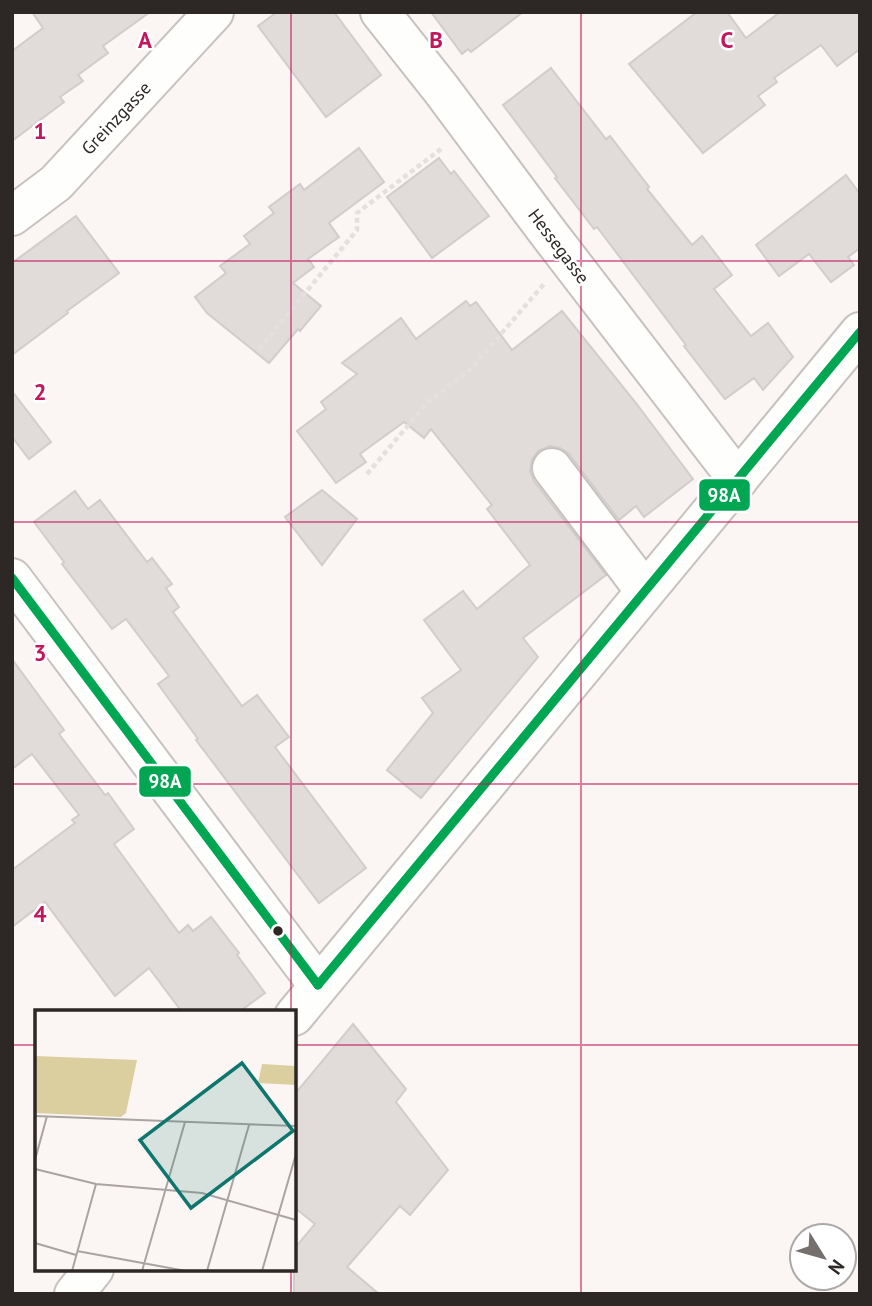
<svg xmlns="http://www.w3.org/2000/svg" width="872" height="1306" viewBox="0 0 872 1306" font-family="'PT Sans',sans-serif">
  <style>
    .building { fill: #e1dbda; stroke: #d2cccc; stroke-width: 2 }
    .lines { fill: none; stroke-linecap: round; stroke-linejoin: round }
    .minor-casing { stroke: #c7c1c0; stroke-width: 42 }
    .path { stroke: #e2e0e0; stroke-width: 4.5; stroke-dasharray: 5 3.5; stroke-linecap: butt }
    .minor { stroke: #fefefd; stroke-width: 38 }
    .bus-1-casing { stroke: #fff; stroke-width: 14 }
    .bus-1 { stroke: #00a651; stroke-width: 9 }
    .grid { fill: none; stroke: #c2185b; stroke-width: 2; stroke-opacity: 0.55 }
    .bus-dot { fill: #2d2725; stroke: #fff; stroke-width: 2.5 }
    .labels { text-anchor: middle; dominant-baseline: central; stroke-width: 5; stroke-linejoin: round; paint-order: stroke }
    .street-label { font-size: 18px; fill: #2d2725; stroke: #fff }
    .inset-road { fill: none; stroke: #a9a3a1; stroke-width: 2 }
    .view { fill: #0f766e; fill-opacity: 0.15; stroke: #0f766e; stroke-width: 3.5 }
    .inset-edge { fill: none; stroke: #2d2725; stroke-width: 3.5 }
    .grid-label { font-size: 23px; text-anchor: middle; font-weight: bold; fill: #c2185b; stroke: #fff; stroke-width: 5; stroke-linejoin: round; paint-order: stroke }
    .line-badge { stroke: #fff; stroke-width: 2.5 }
    .badge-label { font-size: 19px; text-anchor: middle; font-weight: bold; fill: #fff }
  </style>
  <rect width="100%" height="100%" fill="#fbf5f4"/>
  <g class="building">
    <path d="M32,12H150L103,46L108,53L78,75L83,81L60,97L64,102L12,141V51L43,28Z"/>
    <path d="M277,12H334L381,75L326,117L258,26Z"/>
    <path d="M431,12H523L471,52L468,49L462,54Z"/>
    <path d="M697,12H727L746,38L780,12H860V49L837,66L821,45L774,78L777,82L758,96L765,105L703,153L629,64Z"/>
    <path d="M551,68L606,139L610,136L649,187L647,189L692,245L702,236L732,275L714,289L751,336L768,323L793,357L763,390L754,378L725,399L684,346L686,345L597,227L594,229L555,178L557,177L503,105Z"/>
    <path d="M359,148L384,182L329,223L339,237L308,259L314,267L293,283L321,306L300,331L298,329L269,363L207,313L195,297L226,273L220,266L250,244L244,236L274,213L269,207L300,184L304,190Z"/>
    <path d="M439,158L451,174L454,171L489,216L432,258L387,197Z"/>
    <path d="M846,175L860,194V248L848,257L854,265L831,282L809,254L779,276L756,245Z"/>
    <path d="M76,216L119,273L67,311L68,313L12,355V263Z"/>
    <path d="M466,301L470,306L476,302L512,350L562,311L636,403L693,479L644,517L636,506L619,520L569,454L560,448L550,446L538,451L532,460L530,471L534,481L606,575L523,638L538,657L421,798L387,770L433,713L422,698L461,670L424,620L463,591L477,609L530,565L487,509L492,505L431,429L424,438L404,422L360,454L366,462L336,483L297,431L326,409L321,402L357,374L342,363L401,318L416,339Z"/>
    <path d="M12,391L51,442L29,459L12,437Z"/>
    <path d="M322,490L357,519L322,565L285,517Z"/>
    <path d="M75,491L88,509L100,500L147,562L152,558L172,584L166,588L179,607L173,612L242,706L257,695L289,737L275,747L366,868L319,903L196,740L198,739L158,684L169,676L126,619L112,629L62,564L64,562L34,522Z"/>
    <path d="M12,659L64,730L59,734L105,795L108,793L134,829L114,844L179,933L188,925L193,931L211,917L239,953L237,955L265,993L239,1012H182L149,968L115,996L45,902L12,927V870L75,823L72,820L79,815L32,754L12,769Z"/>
    <path d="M353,1024L406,1089L396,1102L448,1170L410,1215L400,1206L347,1267L379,1294H294V1249L315,1224L294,1207V1095Z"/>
  </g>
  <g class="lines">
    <defs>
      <g id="minor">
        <path d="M380,12L441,89L546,230L738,480"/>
        <path d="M12,216L56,183L214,12"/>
        <path d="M552,468L645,591"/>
        <path d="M12,578L318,985"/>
        <path d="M294,1016L860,332"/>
        <path d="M74,1294L94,1269"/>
      </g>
    </defs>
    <use href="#minor" class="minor-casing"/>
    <g class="path">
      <path d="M259,349L357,230V213L441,149"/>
      <path d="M367,474L428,402L470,370L544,284"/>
    </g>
    <use href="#minor" class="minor"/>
    <defs>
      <g id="bus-1">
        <path d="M12,578L318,985"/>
        <path d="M318,985L860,332"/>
      </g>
    </defs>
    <use href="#bus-1" class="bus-1-casing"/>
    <use href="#bus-1" class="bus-1"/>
  </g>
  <path class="grid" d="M291,12V1012M581,12V1294M12,261H860M12,522H860M12,784H860M12,1045H37M294,1045H860M291,1269V1294"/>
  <circle class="bus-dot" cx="278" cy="931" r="6"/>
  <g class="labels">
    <g class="street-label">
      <text transform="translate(116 118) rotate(-47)">Greinzgasse</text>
      <text transform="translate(559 246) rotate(53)">Hessegasse</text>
    </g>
  </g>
  <g transform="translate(35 1010)">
    <rect width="261" height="261" fill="#fbf5f4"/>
    <path d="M0,46L102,50L91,103L86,107L0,103ZM227,54L261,56V75L223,73Z" fill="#dccf9f"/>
    <path class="inset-road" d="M0,106L261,116M0,150L12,106M0,159L61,174L167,183L261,210M0,233L41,245M42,241L151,261M37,261L61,174M107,261L150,112M172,261L214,115M227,261L261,144"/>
    <path class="view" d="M207,53L258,121L156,198L105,130Z"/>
    <rect width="261" height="261" class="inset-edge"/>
  </g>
  <g class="grid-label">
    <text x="145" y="48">A</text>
    <text x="436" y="48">B</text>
    <text x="727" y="48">C</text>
    <text x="40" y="139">1</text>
    <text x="40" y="400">2</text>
    <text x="40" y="661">3</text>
    <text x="40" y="922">4</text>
  </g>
  <g class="line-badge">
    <rect x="698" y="478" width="53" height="34" rx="7" fill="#00a651"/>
    <rect x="138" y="765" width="54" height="33" rx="7" fill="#00a651"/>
  </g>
  <g class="badge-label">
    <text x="724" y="502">98A</text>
    <text x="165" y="788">98A</text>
  </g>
  <rect width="872" height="1306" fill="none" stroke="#2d2725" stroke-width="28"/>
  <g transform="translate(823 1257) rotate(127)"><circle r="33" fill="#ffffff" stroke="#aba9a8" stroke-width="2"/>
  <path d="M0-5L12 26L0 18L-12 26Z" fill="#756f6d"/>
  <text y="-10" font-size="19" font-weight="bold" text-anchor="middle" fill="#2d2725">N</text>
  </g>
</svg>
